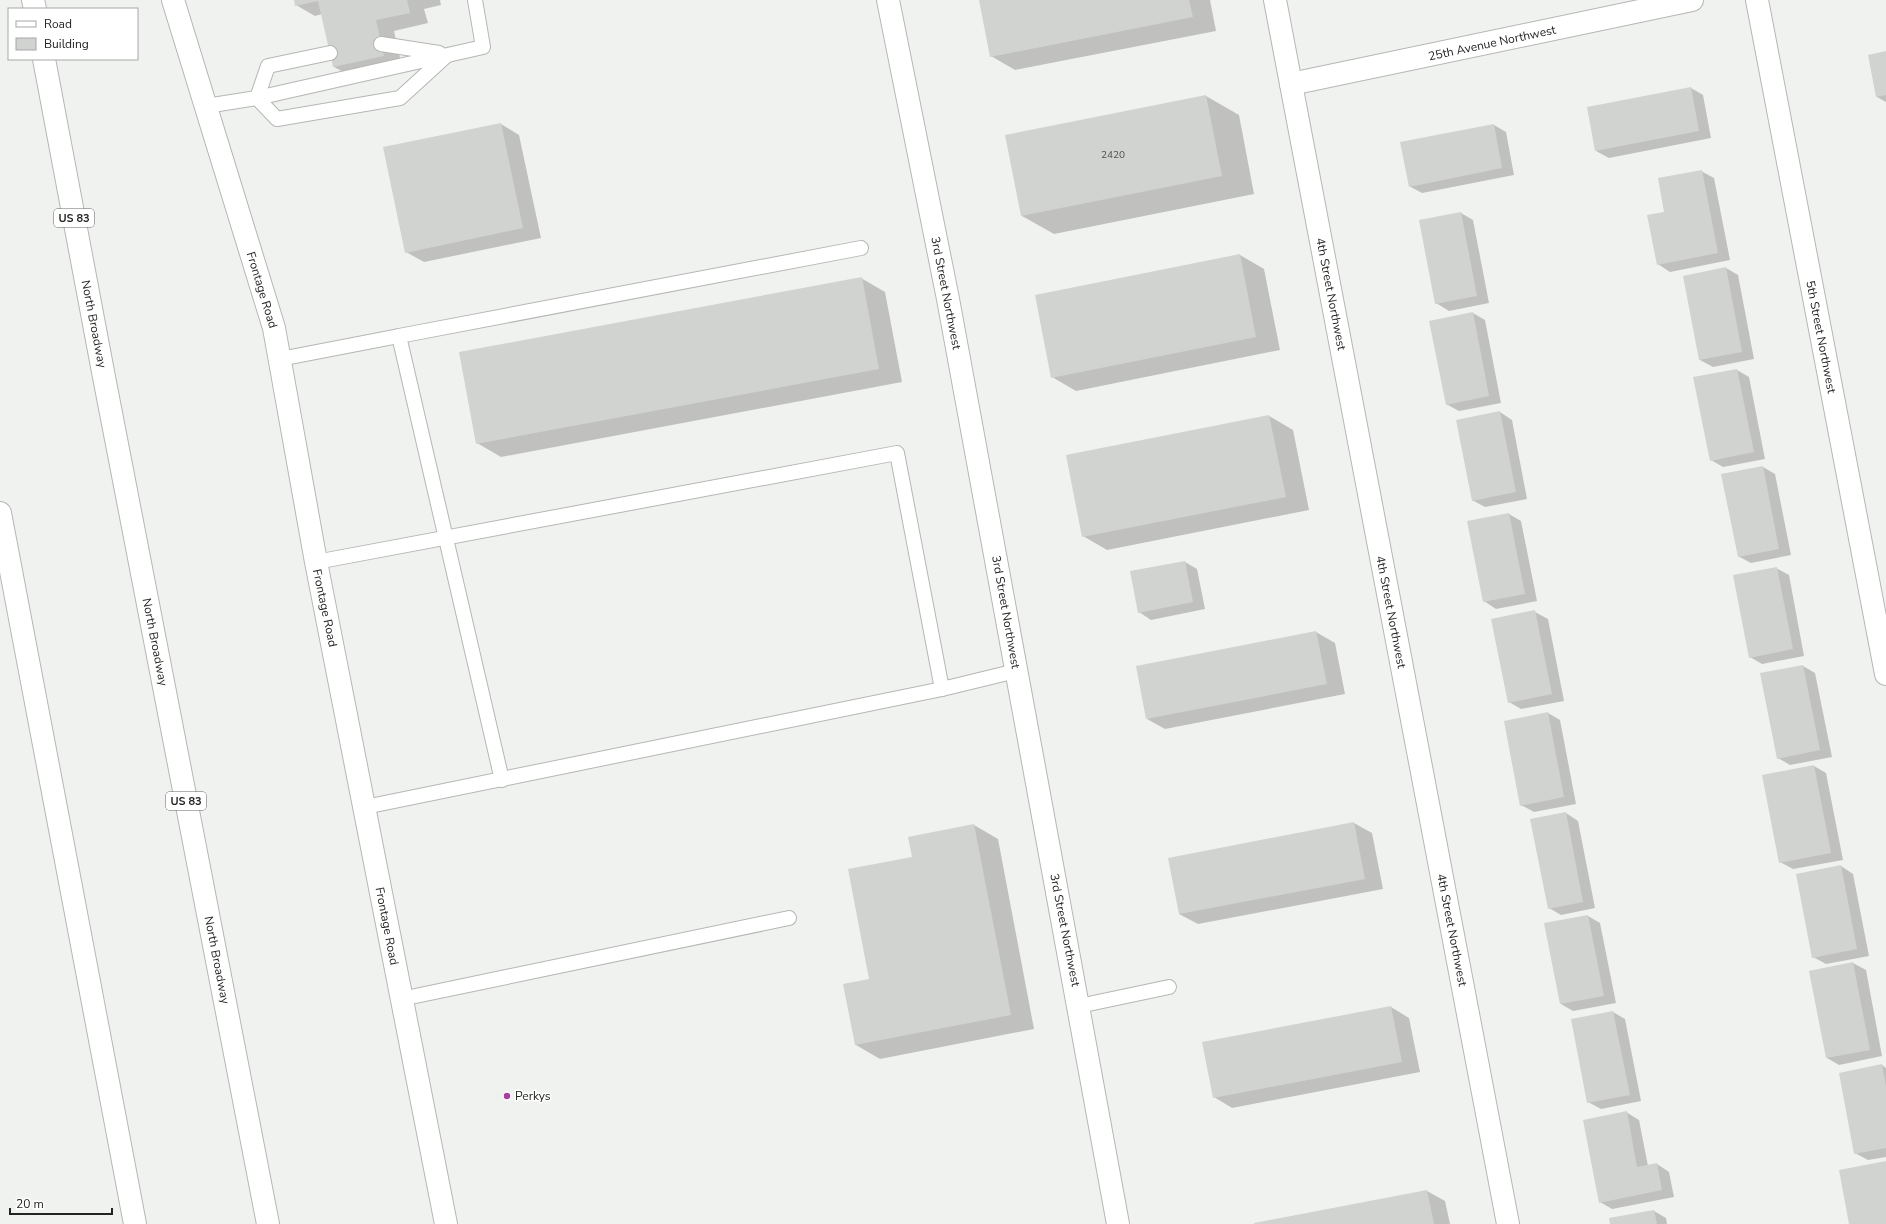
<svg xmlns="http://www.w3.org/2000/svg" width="1886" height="1224" viewBox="0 0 1886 1224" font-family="'Nunito Sans',sans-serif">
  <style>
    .shadow { fill: #0003 }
    .building { fill: #d0d3d0 }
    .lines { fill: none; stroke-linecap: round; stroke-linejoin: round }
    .lane-casing { stroke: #b5b7b4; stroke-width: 16 }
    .street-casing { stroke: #b5b7b4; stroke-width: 24 }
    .primary-casing { stroke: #b5b7b4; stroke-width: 24 }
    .lane { stroke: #fff; stroke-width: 14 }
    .street { stroke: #fff; stroke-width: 22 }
    .primary { stroke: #fff; stroke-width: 22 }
    .poi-dot { fill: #a840a3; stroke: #fefffe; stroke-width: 1.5 }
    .labels { text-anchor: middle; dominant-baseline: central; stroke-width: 3; stroke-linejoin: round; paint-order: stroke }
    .number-label { font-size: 10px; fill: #4e504e }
    .shield { fill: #fefffe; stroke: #656664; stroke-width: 1 }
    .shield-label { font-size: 11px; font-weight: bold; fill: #232422 }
    .street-label { font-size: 12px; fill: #232422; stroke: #fefffe }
    .poi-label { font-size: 12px; fill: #232422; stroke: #fefffe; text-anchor: start }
  </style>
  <rect width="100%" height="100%" fill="#f0f2ef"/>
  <g class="shadow">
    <path d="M295,0H440L441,5L424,9L428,23L394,31L402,67L353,77L334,67L322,14L315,16L296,5Z"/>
    <path d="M980,0H1210L1216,31L1015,70L991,56Z"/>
    <path d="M1886,53V102L1877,97Z"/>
    <path d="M1691,88L1703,95L1711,138L1609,158L1596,151Z"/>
    <path d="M1206,96L1239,115L1254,194L1054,234L1022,216L1006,136Z"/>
    <path d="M501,124L519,135L541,238L424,262L406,252Z"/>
    <path d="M1494,125L1506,132L1514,175L1422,193L1409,186Z"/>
    <path d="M1701,171L1714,178L1730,260L1670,272L1658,264L1666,213Z"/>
    <path d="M1461,213L1473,220L1489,303L1449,311L1436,303Z"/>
    <path d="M1240,255L1264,269L1280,350L1076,391L1052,377Z"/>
    <path d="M1726,268L1738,275L1754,359L1713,367L1700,360Z"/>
    <path d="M861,278L885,292L902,382L501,457L477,443Z"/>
    <path d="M1473,313L1485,320L1501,403L1459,411L1446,404Z"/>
    <path d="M1737,370L1749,377L1765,459L1723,467L1711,460Z"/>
    <path d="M1500,412L1512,420L1527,499L1485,507L1472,500Z"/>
    <path d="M1269,416L1293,430L1309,510L1107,550L1083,536Z"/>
    <path d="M1763,467L1775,474L1791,555L1751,563L1738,556Z"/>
    <path d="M1509,514L1521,521L1537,601L1496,609L1484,601Z"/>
    <path d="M1185,562L1197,569L1205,609L1151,620L1139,612Z"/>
    <path d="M1776,568L1789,575L1804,656L1762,664L1750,657Z"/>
    <path d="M1535,612L1548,619L1564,701L1521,709L1509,702Z"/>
    <path d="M1316,632L1335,643L1345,694L1165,729L1147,719Z"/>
    <path d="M1803,666L1815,673L1832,757L1790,765L1778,758Z"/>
    <path d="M1548,713L1560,720L1576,804L1534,812L1521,805Z"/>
    <path d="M1814,766L1826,773L1843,860L1793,869L1780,862Z"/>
    <path d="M1566,813L1578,821L1595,908L1561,915L1549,908Z"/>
    <path d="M1354,823L1372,833L1383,889L1198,924L1179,914Z"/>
    <path d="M974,825L998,839L1034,1029L880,1059L856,1045L844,985L870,980L913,858Z"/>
    <path d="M1841,866L1853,874L1869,956L1826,964L1813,957Z"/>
    <path d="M1588,916L1600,923L1616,1003L1573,1011L1561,1004L1546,924Z"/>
    <path d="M1853,963L1866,970L1882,1056L1839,1065L1827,1058L1810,971Z"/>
    <path d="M1391,1007L1409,1018L1420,1072L1232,1108L1214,1097Z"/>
    <path d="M1613,1012L1625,1019L1641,1101L1601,1109L1588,1102Z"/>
    <path d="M1882,1065L1886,1068V1157L1868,1160L1855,1153Z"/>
    <path d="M1626,1112L1639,1120L1648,1166L1657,1164L1669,1172L1674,1197L1612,1209L1600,1202Z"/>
    <path d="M1427,1191L1445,1201L1450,1224H1255Z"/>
    <path d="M1654,1211L1666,1218L1667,1224H1611Z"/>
  </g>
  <g class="building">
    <path d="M294,0H407L410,13L376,20L384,56L333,67L318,1L295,6Z"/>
    <path d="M979,0H1189L1193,17L990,57Z"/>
    <path d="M1886,51V95L1876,97L1868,55Z"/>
    <path d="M1691,87L1699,131L1595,151L1587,107Z"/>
    <path d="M1206,95L1222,176L1021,216L1005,135Z"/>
    <path d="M501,123L523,228L405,253L383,147Z"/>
    <path d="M1494,124L1502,168L1409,187L1400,142Z"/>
    <path d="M1702,170L1718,253L1657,265L1647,215L1664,212L1658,178Z"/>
    <path d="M1461,212L1477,296L1435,304L1419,220Z"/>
    <path d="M1240,254L1256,337L1051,378L1035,295Z"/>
    <path d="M1726,267L1742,352L1699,360L1683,276Z"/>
    <path d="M862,277L879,369L476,444L459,352Z"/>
    <path d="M1473,312L1489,396L1446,405L1429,321Z"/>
    <path d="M1737,369L1754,452L1710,461L1693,377Z"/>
    <path d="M1500,411L1516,492L1472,501L1456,420Z"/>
    <path d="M1269,415L1286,497L1082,537L1066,455Z"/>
    <path d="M1763,466L1779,549L1738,557L1721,474Z"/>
    <path d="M1509,513L1525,594L1483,602L1467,521Z"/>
    <path d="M1185,561L1193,602L1138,613L1130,571Z"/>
    <path d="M1777,567L1793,649L1749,658L1733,575Z"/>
    <path d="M1535,610L1552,694L1508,703L1491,619Z"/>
    <path d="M1316,631L1327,684L1146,719L1136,666Z"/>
    <path d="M1803,665L1820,750L1777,759L1760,673Z"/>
    <path d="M1548,712L1564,797L1520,806L1504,721Z"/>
    <path d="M1814,765L1831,853L1779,863L1762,775Z"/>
    <path d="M1566,812L1583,902L1548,909L1530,819Z"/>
    <path d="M1354,822L1365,879L1179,914L1168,858Z"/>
    <path d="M974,824L1011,1015L855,1045L843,984L869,979L848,869L912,857L908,837Z"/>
    <path d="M1841,865L1857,949L1812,958L1796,874Z"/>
    <path d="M1588,915L1604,996L1560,1004L1544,923Z"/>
    <path d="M1853,962L1870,1050L1826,1058L1809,971Z"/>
    <path d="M1391,1006L1402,1062L1213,1098L1202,1042Z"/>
    <path d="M1613,1011L1630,1095L1587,1103L1571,1019Z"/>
    <path d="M1882,1064L1886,1086V1148L1854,1154L1839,1073Z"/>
    <path d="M1627,1111L1637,1167L1657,1163L1662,1190L1599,1203L1583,1120Z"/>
    <path d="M1886,1161V1224H1849L1839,1170Z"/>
    <path d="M1427,1190L1434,1224H1254V1223Z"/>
    <path d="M1654,1210L1657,1224H1610L1609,1218Z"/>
  </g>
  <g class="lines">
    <defs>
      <g id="lane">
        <path d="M381,44L439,53"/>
        <path d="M257,98L277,119L400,98L446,56"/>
        <path d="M257,98L268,66L330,53"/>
        <path d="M206,106L257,98L483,47L475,0"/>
        <path d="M280,359L399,336"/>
        <path d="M316,562L897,453L942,689L1016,671"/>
        <path d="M502,780L399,336L861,248"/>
        <path d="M365,807L942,689"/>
        <path d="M401,999L789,918"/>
        <path d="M1079,1006L1169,987"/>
      </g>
      <g id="street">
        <path d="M173,0L274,328L316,562L446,1224"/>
        <path d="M888,0L948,299L1118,1224"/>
        <path d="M1275,0L1508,1224"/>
        <path d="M1757,0L1886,674"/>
        <path d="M1291,84L1692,0"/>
      </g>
      <g id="primary">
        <path d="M33,0L35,9"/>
        <path d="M44,59L104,377L268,1224"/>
        <path d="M0,513L135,1224"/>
      </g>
    </defs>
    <use href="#lane" class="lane-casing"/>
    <use href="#street" class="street-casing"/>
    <use href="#primary" class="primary-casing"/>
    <use href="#lane" class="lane"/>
    <use href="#street" class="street"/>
    <use href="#primary" class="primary"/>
  </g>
  <circle class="poi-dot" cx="507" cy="1096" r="4"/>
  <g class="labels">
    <g class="number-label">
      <text x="1113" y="155">2420</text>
    </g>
    <g class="shield">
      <rect x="54" y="209" width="40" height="18" rx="3"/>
      <rect x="166" y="792" width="40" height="18" rx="3"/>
    </g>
    <g class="shield-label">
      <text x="74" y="218">US 83</text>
      <text x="186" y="801">US 83</text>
    </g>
    <g class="street-label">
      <text transform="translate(1492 43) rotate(-12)">25th Avenue Northwest</text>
      <text transform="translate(262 290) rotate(73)">Frontage Road</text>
      <text transform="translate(946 293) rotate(79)">3rd Street Northwest</text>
      <text transform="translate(1331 294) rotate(79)">4th Street Northwest</text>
      <text transform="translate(94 324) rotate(79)">North Broadway</text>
      <text transform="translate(1821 337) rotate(79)">5th Street Northwest</text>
      <text transform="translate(325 608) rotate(78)">Frontage Road</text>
      <text transform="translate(1006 612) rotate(80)">3rd Street Northwest</text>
      <text transform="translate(1391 612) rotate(79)">4th Street Northwest</text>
      <text transform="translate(155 642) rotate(79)">North Broadway</text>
      <text transform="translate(387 926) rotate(79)">Frontage Road</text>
      <text transform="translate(1065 930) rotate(79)">3rd Street Northwest</text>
      <text transform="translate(1452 930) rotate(79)">4th Street Northwest</text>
      <text transform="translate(217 960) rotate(79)">North Broadway</text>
    </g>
    <g class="poi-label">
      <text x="515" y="1096">Perkys</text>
    </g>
  </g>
  <rect x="8" y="8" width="130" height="52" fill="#fefffe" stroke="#a6a7a6"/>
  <rect x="16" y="21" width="20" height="6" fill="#ffffff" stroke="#a6a7a6"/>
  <text x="44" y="28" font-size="12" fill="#232422">Road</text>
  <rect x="16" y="38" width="20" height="12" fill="#d0d3d0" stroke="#a6a7a6"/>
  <text x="44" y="48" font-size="12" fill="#232422">Building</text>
  <path d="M10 1208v6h102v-6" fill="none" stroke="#232422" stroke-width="2"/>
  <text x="16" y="1208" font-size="12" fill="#232422" stroke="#fefffe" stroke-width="3" paint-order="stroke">20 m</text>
</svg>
